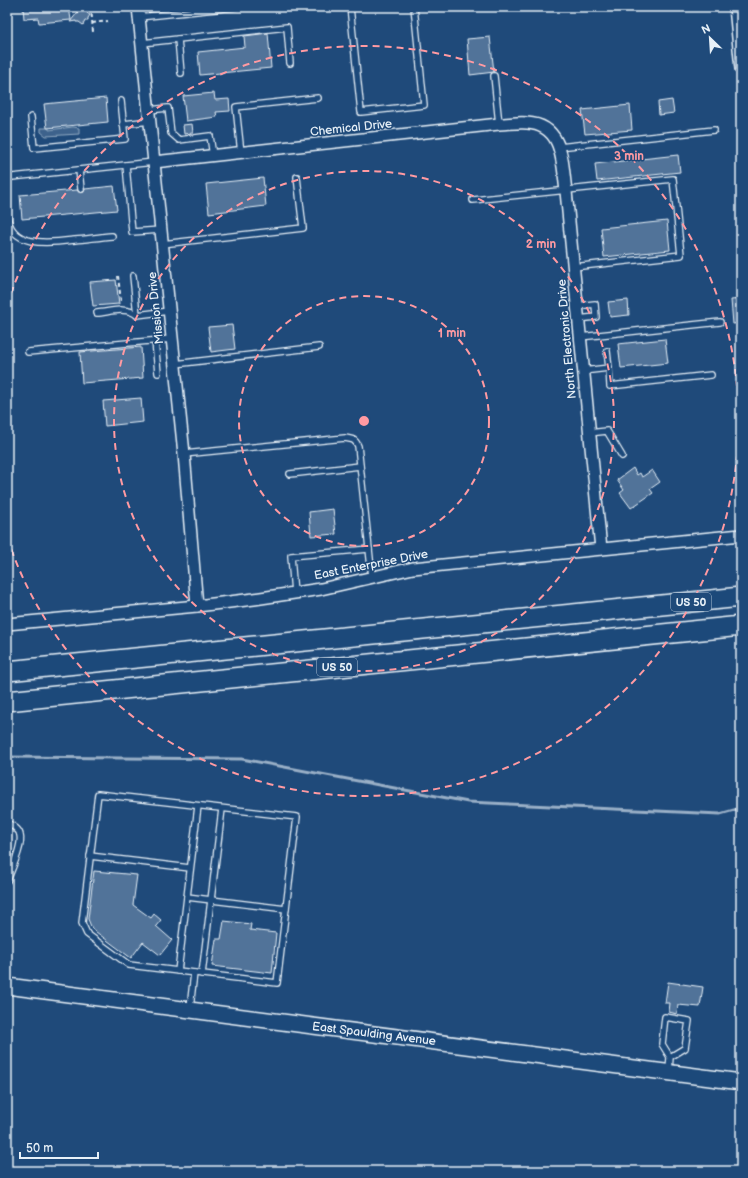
<svg xmlns="http://www.w3.org/2000/svg" width="748" height="1178" viewBox="0 0 748 1178" font-family="'Balsamiq Sans',sans-serif">
  <style>
    .green { fill: #3c628c; stroke: #92aac2 }
    .lines { fill: none; stroke-linecap: round; stroke-linejoin: round }
    .stream { stroke: #9ab0c7; stroke-width: 3 }
    .building { fill: #517399; stroke: #e8f1f8 }
    .lane-casing { stroke: #e8f1f8; stroke-width: 8 }
    .street-casing { stroke: #e8f1f8; stroke-width: 14 }
    .secondary-casing { stroke: #e8f1f8; stroke-width: 18 }
    .highway-casing { stroke: #e8f1f8; stroke-width: 22 }
    .path { stroke: #e8f1f8; stroke-width: 2; stroke-dasharray: 4 3; stroke-linecap: butt }
    .lane { stroke: #1f4a7a; stroke-width: 5.5 }
    .street { stroke: #1f4a7a; stroke-width: 11 }
    .secondary { stroke: #1f4a7a; stroke-width: 15 }
    .highway { stroke: #1f4a7a; stroke-width: 19 }
    .ring { fill: none; stroke: #ff9aa2; stroke-width: 2; stroke-dasharray: 7 5 }
    .labels { text-anchor: middle; dominant-baseline: central; stroke-width: 3; stroke-linejoin: round; paint-order: stroke }
    .shield { fill: #1f4a7a; stroke: #acbfd2; stroke-width: 1 }
    .shield-label { font-size: 11px; font-weight: bold; fill: #e8f1f8 }
    .street-label { font-size: 12px; fill: #e8f1f8; stroke: #1f4a7a }
    .centre { fill: #ff9aa2; stroke: #1f4a7a; stroke-width: 2 }
    .ring-label { font-size: 12px; text-anchor: middle; font-weight: bold; fill: #ff9aa2; stroke: #1f4a7a; stroke-width: 3; stroke-linejoin: round; paint-order: stroke }
  </style>
  <rect width="100%" height="100%" fill="#1f4a7a"/>
  <filter id="ink" filterUnits="userSpaceOnUse"><feTurbulence type="fractalNoise" baseFrequency=".025" numOctaves="2"/><feDisplacementMap in="SourceGraphic" scale="8" xChannelSelector="R" yChannelSelector="G"/><feConvolveMatrix kernelMatrix="1 2 1 2 8 2 1 2 1" color-interpolation-filters="sRGB"/></filter>
  <g filter="url(#ink)">
    <path class="green" d="M73,127L79,128V134L46,136L41,132V128H49V130Z"/>
    <g class="lines">
      <path class="stream" d="M7,757L242,759L468,802L720,814L741,808"/>
    </g>
    <g class="building">
      <path d="M23,7H69L71,20L39,23L38,18L24,19Z"/>
      <path d="M81,8L84,10H87V13L90,15L88,18V21H85L83,25L79,22H76V21L70,22Z"/>
      <path d="M268,33L271,68L200,75L198,52L245,47L244,36Z"/>
      <path d="M490,37L494,72L470,75L467,39Z"/>
      <path d="M214,93L215,100L229,99L230,111L216,112L217,117L186,121L183,96Z"/>
      <path d="M106,98L108,122L47,128L44,104Z"/>
      <path d="M672,100L674,113L659,115L658,102Z"/>
      <path d="M630,105L632,130L585,134L582,110Z"/>
      <path d="M192,124L193,133L184,134L183,125Z"/>
      <path d="M678,155L680,172L597,181L595,164Z"/>
      <path d="M263,178L266,206L209,213L206,184Z"/>
      <path d="M114,186L117,210L22,219L20,195L77,190L81,193L84,192L85,189Z"/>
      <path d="M667,221L670,250L604,257L601,228Z"/>
      <path d="M116,280L119,304L93,306L90,282Z"/>
      <path d="M741,299V323L733,324L731,300Z"/>
      <path d="M628,300L629,315L610,317L608,302Z"/>
      <path d="M232,325L235,349L211,352L208,327Z"/>
      <path d="M665,339L668,363L621,368L618,344Z"/>
      <path d="M141,347L143,378L82,383L80,352Z"/>
      <path d="M141,398L143,422L105,426L103,401Z"/>
      <path d="M633,468L637,475L640,473L642,477L652,470L660,482L650,489L653,493L631,508L620,493L624,490L617,480Z"/>
      <path d="M333,509L336,534L311,536L309,512Z"/>
      <path d="M94,871L137,875L133,905L151,918L154,914L161,920L156,926L172,940L160,955L143,942L131,958L92,929L88,919Z"/>
      <path d="M224,921L251,924L250,930L276,933L272,973L212,966L216,939H221Z"/>
      <path d="M668,982L703,987L700,1007L678,1005L677,1014L669,1012L670,1003H665Z"/>
    </g>
    <g class="lines">
      <defs>
        <g id="lane">
          <path d="M350,7L361,112L424,105L414,7"/>
          <path d="M139,17L235,7"/>
          <path d="M178,39L181,73"/>
          <path d="M142,43L287,27L290,63"/>
          <path d="M494,76L499,124"/>
          <path d="M149,110L168,108L171,133L179,140L210,136L213,156"/>
          <path d="M31,117L34,148L125,139L121,101"/>
          <path d="M123,124L150,121"/>
          <path d="M559,147L714,130"/>
          <path d="M241,153L236,107L318,98"/>
          <path d="M126,165L132,232L161,230"/>
          <path d="M79,170L81,189"/>
          <path d="M7,179L12,177L154,162"/>
          <path d="M473,200L673,179L681,255L573,267"/>
          <path d="M7,214C10,249 50,243 75,240C87,239 99,237 112,236"/>
          <path d="M162,244L303,228L297,177"/>
          <path d="M133,276L137,315L169,311"/>
          <path d="M577,306L595,304L596,317L578,319"/>
          <path d="M97,313C110,312 126,306 137,315"/>
          <path d="M580,337L720,322"/>
          <path d="M155,341L158,373"/>
          <path d="M28,352L172,339"/>
          <path d="M175,364L319,347"/>
          <path d="M609,368L610,386L711,375"/>
          <path d="M583,371L609,368L607,351"/>
          <path d="M589,433L607,431L622,456"/>
          <path d="M184,454L345,438C352,439 355,439 358,446L372,577"/>
          <path d="M290,474L360,466"/>
          <path d="M294,593L291,556L369,549"/>
          <path d="M98,794L297,817L277,983L129,965L87,934L82,923Z"/>
          <path d="M7,823C13,826 19,829 20,835C23,846 11,870 7,881"/>
          <path d="M90,856L190,868"/>
          <path d="M187,897L286,909"/>
          <path d="M178,971L198,806"/>
          <path d="M202,974L222,809"/>
          <path d="M190,1008L194,973"/>
          <path d="M669,1072L670,1057L662,1044L665,1017L689,1021L685,1048L670,1057"/>
        </g>
        <g id="street">
          <path d="M138,7L184,454L197,606"/>
          <path d="M735,7L741,69"/>
          <path d="M154,162L499,124C508,124 518,122 527,123C564,125 562,163 566,191L601,549"/>
          <path d="M7,624L197,606L254,599L321,589L413,568L741,535"/>
        </g>
        <path id="secondary" d="M7,986L741,1082"/>
        <g id="highway">
          <path d="M7,671L741,597"/>
          <path d="M7,701L741,626"/>
        </g>
      </defs>
      <use href="#lane" class="lane-casing"/>
      <use href="#street" class="street-casing"/>
      <use href="#secondary" class="secondary-casing"/>
      <use href="#highway" class="highway-casing"/>
      <g class="path">
        <path d="M73,7V9L83,8V7"/>
        <path d="M91,7L93,32"/>
        <path d="M92,23L108,21"/>
        <path d="M118,276L121,302"/>
      </g>
      <use href="#lane" class="lane"/>
      <use href="#street" class="street"/>
      <use href="#secondary" class="secondary"/>
      <use href="#highway" class="highway"/>
    </g>
  </g>
  <g class="ring">
    <circle cx="364" cy="421" r="125"/>
    <circle cx="364" cy="421" r="250"/>
    <path d="M7 305A375 375 0 1 1 7 537"/>
  </g>
  <g class="labels">
    <g class="shield">
      <rect x="671" y="593" width="40" height="18" rx="3"/>
      <rect x="317" y="658" width="40" height="18" rx="3"/>
    </g>
    <g class="shield-label">
      <text x="691" y="602">US 50</text>
      <text x="337" y="667">US 50</text>
    </g>
    <g class="street-label">
      <text transform="translate(351 128) rotate(-6)">Chemical Drive</text>
      <text transform="translate(156 308) rotate(-96)">Mission Drive</text>
      <text transform="translate(567 339) rotate(-95)">North Electronic Drive</text>
      <text transform="translate(371 565) rotate(-11)">East Enterprise Drive</text>
      <text transform="translate(374 1034) rotate(7)">East Spaulding Avenue</text>
    </g>
  </g>
  <circle cx="364" cy="421" r="6" class="centre"/>
  <g class="ring-label">
    <text x="629" y="160">3 min</text>
    <text x="541" y="248">2 min</text>
    <text x="452" y="337">1 min</text>
  </g>
  <rect width="748" height="1178" fill="none" stroke="#1f4a7a" stroke-width="24"/>
  <rect x="12" y="12" width="724" height="1154" fill="none" stroke="#e8f1f8" stroke-width="1.5" filter="url(#ink)"/>
  <g transform="translate(710 38) rotate(335)" stroke="#1f4a7a" stroke-width="3" paint-order="stroke">
  <path d="M0-3L7 15L0 10L-7 15Z" fill="#e8f1f8"/>
  <text y="-6" font-size="11" font-weight="bold" text-anchor="middle" fill="#e8f1f8">N</text>
  </g>
  <path d="M20 1152v6h78v-6" fill="none" stroke="#e8f1f8" stroke-width="2"/>
  <text x="26" y="1152" font-size="12" fill="#e8f1f8" stroke="#1f4a7a" stroke-width="3" paint-order="stroke">50 m</text>
</svg>
